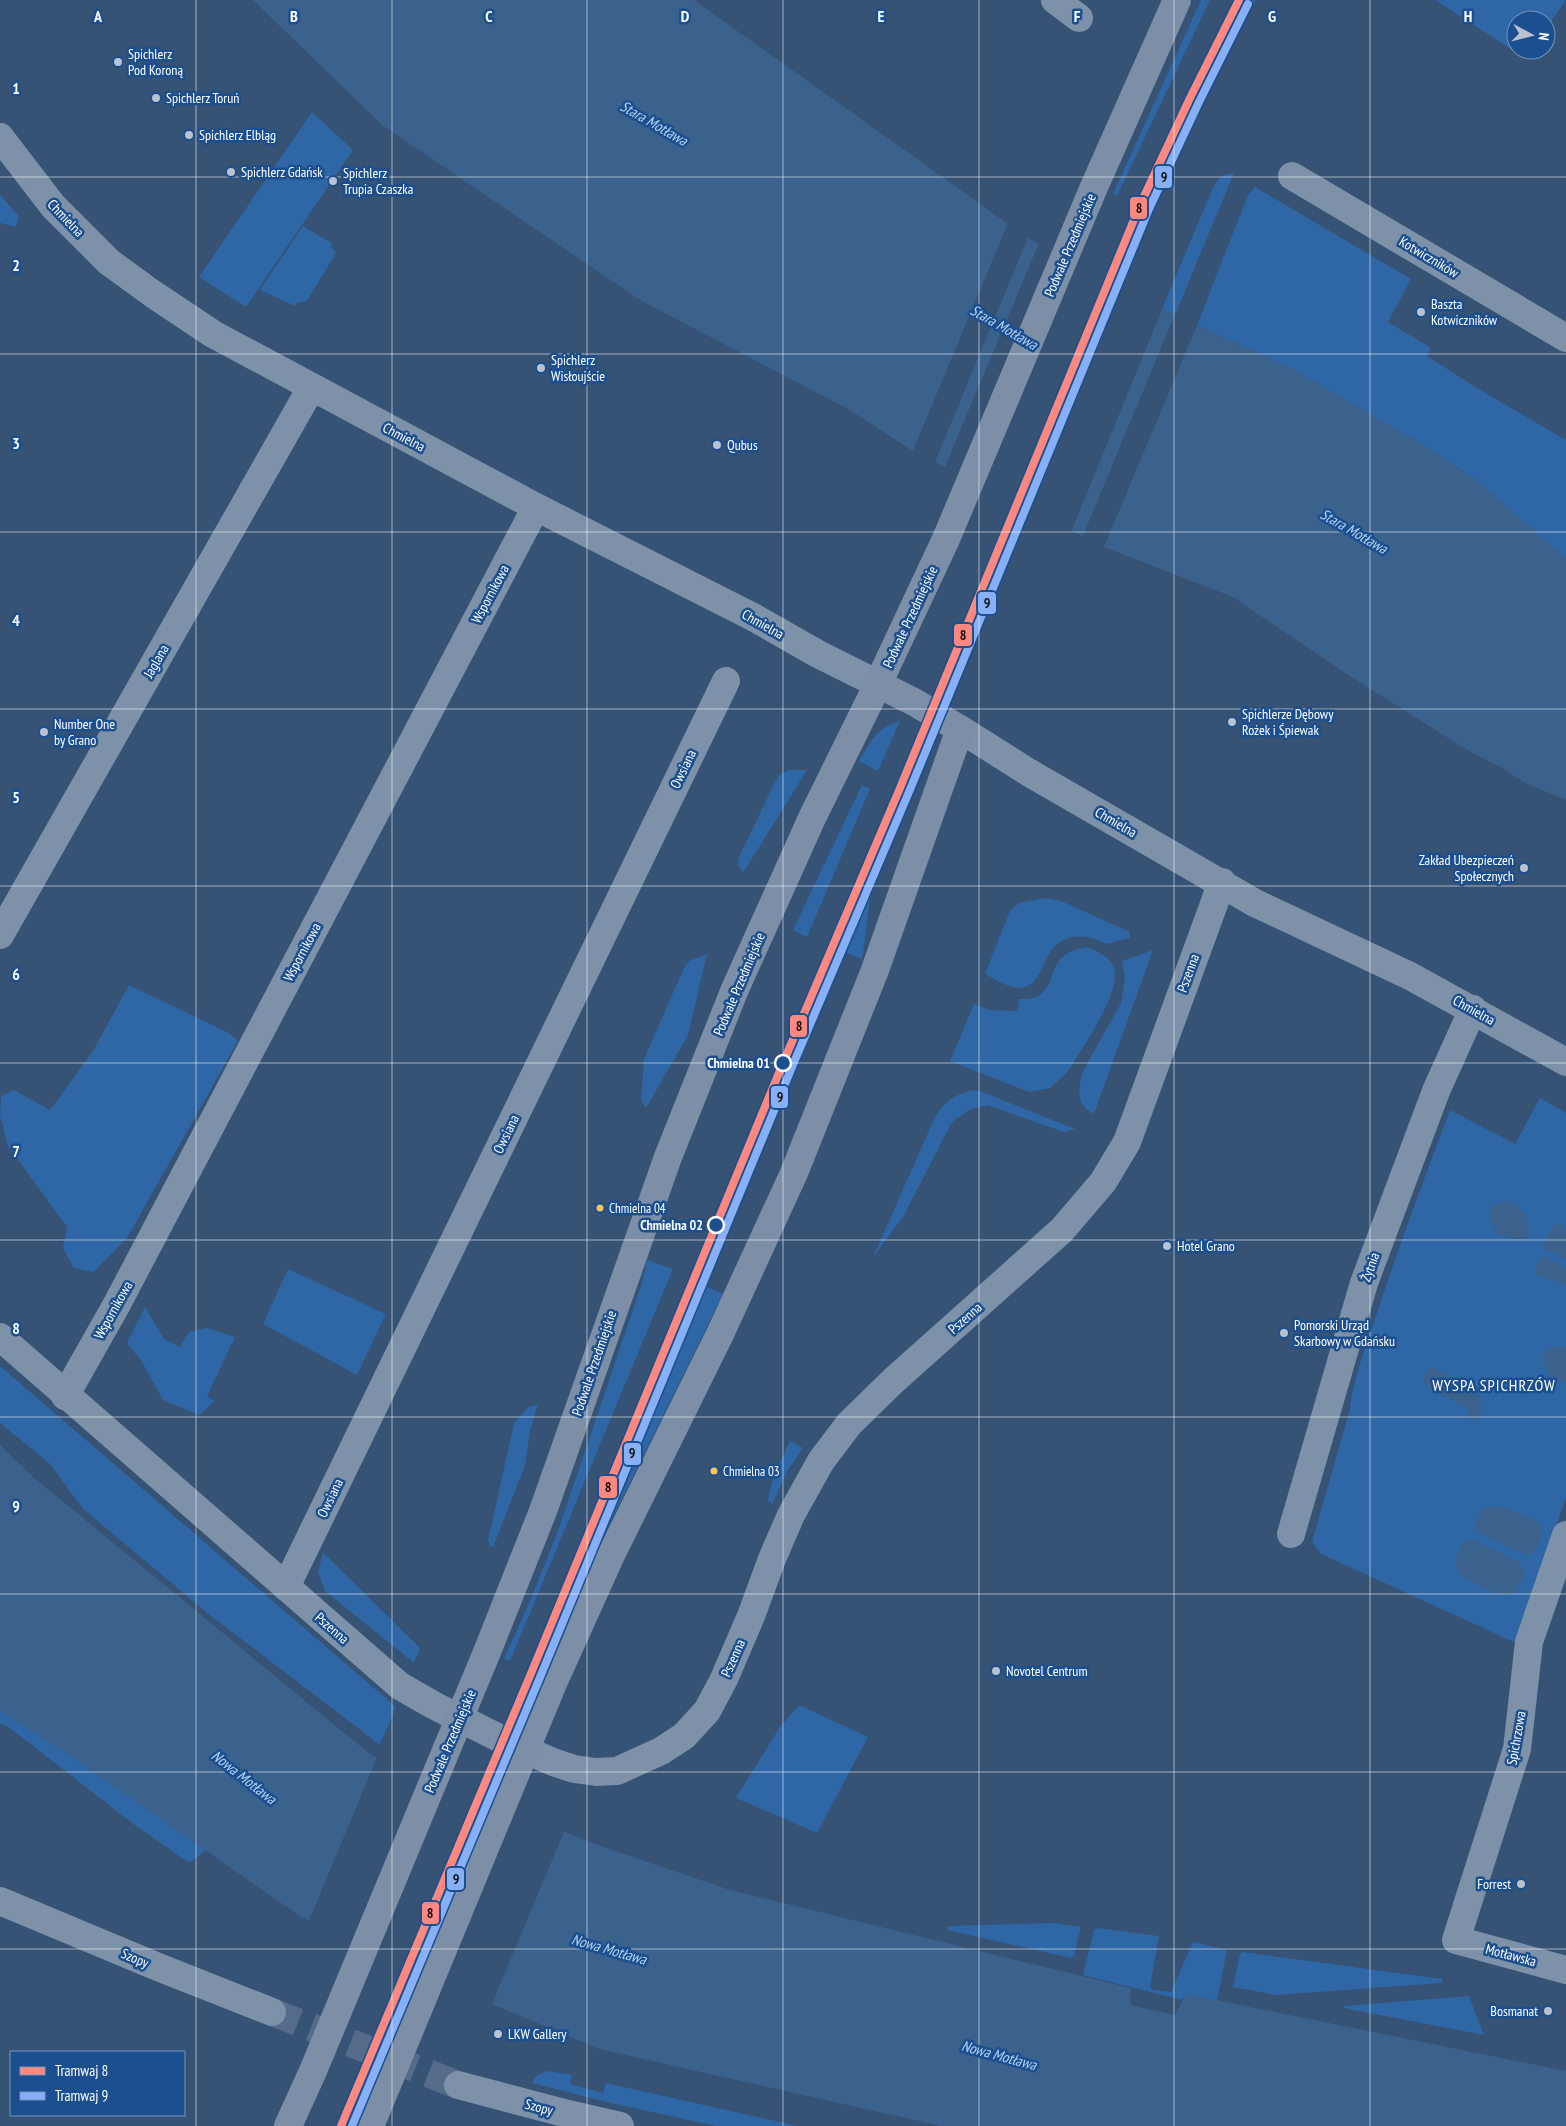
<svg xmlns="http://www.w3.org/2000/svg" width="1566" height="2126" viewBox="0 0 1566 2126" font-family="'PT Sans Narrow',sans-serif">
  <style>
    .green { fill: #2f66a5 }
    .water { fill: #3b618d }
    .pier { fill: #365274 }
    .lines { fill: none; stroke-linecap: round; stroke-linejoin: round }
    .street-tunnel { stroke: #546c89; stroke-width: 28; stroke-dasharray: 28 14; stroke-linecap: butt }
    .street { stroke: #7d92a8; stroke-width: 28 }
    .primary { stroke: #7d8ea7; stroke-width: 28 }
    .tram-1-casing { stroke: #1b4f8f; stroke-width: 11 }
    .tram-2-casing { stroke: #1b4f8f; stroke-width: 11 }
    .tram-1 { stroke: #ff8980; stroke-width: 8 }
    .tram-2 { stroke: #88b0f6; stroke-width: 8 }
    .grid { fill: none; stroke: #fff; stroke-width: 1; stroke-opacity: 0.55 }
    .poi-dot { fill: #b9c2ce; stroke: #1b4f8f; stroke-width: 2 }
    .stop-dot { fill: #1b4f8f; stroke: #fff; stroke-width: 2.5 }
    .bus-dot { fill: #fcc553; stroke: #1b4f8f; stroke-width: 2 }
    .labels { text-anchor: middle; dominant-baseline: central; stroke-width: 5; stroke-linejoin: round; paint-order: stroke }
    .bus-label { font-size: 13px; fill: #fff; stroke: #1b4f8f; text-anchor: start }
    .poi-label { font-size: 14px; fill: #fff; stroke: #1b4f8f; text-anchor: start }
    .street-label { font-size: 14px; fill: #fff; stroke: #1b4f8f }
    .stop-label { font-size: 14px; font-weight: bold; fill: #fff; stroke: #1b4f8f; text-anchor: end }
    .water-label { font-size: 15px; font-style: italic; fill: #b5d3f5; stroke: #1b4f8f }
    .quarter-label { font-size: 16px; letter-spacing: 1px; fill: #fff; stroke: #1b4f8f }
    .grid-label { font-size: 16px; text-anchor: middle; font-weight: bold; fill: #fff; stroke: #1b4f8f; stroke-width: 5; stroke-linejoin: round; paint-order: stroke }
    .line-badge { stroke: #1b4f8f; stroke-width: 2 }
    .pale-badge-label { font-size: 14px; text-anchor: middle; font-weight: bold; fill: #111 }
  </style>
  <rect width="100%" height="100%" fill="#365274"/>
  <g class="green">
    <path d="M1201,0H1210L1117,196L1113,194Z"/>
    <path d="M1245,0H1256L1196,107L1148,208C1177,137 1208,68 1245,0Z"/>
    <path d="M1435,0H1566L1546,29V20H1516V50H1531L1525,58Z"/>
    <path d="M312,112L353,150L246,307L199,277Z"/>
    <path d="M1234,173L1175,315L1162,309L1215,183L1223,175Z"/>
    <path d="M1255,187L1411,279L1388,322L1431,348L1427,356L1477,388L1566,440V559L1475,479L1428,448L1296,371L1197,325L1248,195Z"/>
    <path d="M0,195L19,216L16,227L0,223Z"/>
    <path d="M303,226L333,244L331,247L336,253L307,301L297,303L295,306L260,290Z"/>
    <path d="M900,721L878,771L859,761C870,742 878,727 900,721Z"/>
    <path d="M788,770H807L743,873L738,865V859L775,782L779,775Z"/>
    <path d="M862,785L870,789L807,937L793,930Z"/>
    <path d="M901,801L905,803L871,889L863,954L861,959L840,949Z"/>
    <path d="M1045,898L1061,901L1130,932V938L1106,944C1089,934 1064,932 1051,951C1042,963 1039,987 1020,988C1008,988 995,979 985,974L1010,911L1019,903Z"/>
    <path d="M1087,947C1097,951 1110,957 1114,968C1122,993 1080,1051 1067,1073L1050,1088L1029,1092L950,1061L974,1004L990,1010L1017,1011L1019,999C1025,999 1032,999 1038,996C1060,984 1043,954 1087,947Z"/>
    <path d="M1153,950L1094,1114C1075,1105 1078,1088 1083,1071L1121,1003L1125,978L1122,961Z"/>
    <path d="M707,954L688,1035L646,1108L641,1100L644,1059L683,970L689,961Z"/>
    <path d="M129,985L229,1033L238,1041L127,1238L93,1272L74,1268L63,1248L67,1227L8,1146L0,1116L1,1096L14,1090L50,1110L93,1051Z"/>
    <path d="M972,1090L980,1091L1075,1129L1064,1132L987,1105L969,1110L952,1122L903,1217L873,1257L935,1117C944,1102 954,1095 972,1090Z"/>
    <path d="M1540,1098L1566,1113V1497L1516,1643L1321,1554L1312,1542L1350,1409C1353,1376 1368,1342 1378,1310C1400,1243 1425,1176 1450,1110L1515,1144Z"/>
    <path d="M647,1260L673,1269L510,1661L504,1659L533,1594L559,1528L642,1283Z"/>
    <path d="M288,1269L386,1314L357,1375L263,1324Z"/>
    <path d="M697,1282L723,1294L582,1580L541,1675L535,1672Z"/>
    <path d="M145,1307L164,1339L180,1347L189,1332L207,1328L235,1337L207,1396L215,1401L199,1415L163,1400L142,1362L127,1343Z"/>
    <path d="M0,1366L396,1707L380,1745L211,1616L83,1509L50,1464L0,1423Z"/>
    <path d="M538,1404L530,1431L525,1466L493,1547L490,1546L488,1541L514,1423L528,1407Z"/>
    <path d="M790,1441L803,1448L788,1470L772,1504L768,1501L773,1477Z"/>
    <path d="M323,1552L420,1648L414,1663L325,1591L318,1572Z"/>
    <path d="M799,1705L868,1737L817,1833L736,1798L780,1727Z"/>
    <path d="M0,1710L65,1752L206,1850L189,1863L132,1823L10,1728L0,1723Z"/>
    <path d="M1052,1923L1081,1927L1074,1956L1071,1958L947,1930L948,1926Z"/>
    <path d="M1098,1928L1159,1936L1150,1987L1153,1990L1171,1992L1193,1942L1227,1950L1217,2001L1186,1994L1182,2000L1083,1975L1094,1930Z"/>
    <path d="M1243,1952L1442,1979V1983L1276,1995L1233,1987L1240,1954Z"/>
    <path d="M1469,1996L1484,2035L1343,2008L1344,2006Z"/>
    <path d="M546,2071L572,2075L570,2084L603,2093L606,2083L797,2126H716L602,2101L532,2083L536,2076Z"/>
  </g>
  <g class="water">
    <path d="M253,0H694L1028,238L1162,309L1296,371L1428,448L1475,479L1566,559V800L1525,783L1499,766L1472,753L1345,673L1233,597L1104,547L913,451L848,409L640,300L382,125Z"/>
    <path d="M1511,1201C1524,1212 1533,1221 1526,1239H1515L1498,1235C1485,1216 1484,1203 1511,1201Z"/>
    <path d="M1558,1223L1566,1229V1260L1542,1247L1552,1227Z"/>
    <path d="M1544,1256L1566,1267V1285L1533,1274L1540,1260Z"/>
    <path d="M1552,1347H1566V1381L1562,1383C1548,1377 1543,1370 1543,1355Z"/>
    <path d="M1428,1367L1435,1368L1480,1397L1482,1410L1478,1418L1473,1420L1468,1418V1411L1464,1407L1424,1383V1376Z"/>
    <path d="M0,1445L32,1476L371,1755L595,1844L730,1890L1131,1988L1130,2005L1175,2015L1186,1994L1566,2071V2126H941L599,2049L492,2004L301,1917L65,1752L0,1710Z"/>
    <path d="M1498,1506L1526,1516L1541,1524L1542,1533L1536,1550L1527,1555L1481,1534L1474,1525L1485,1507Z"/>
    <path d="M1473,1540L1519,1562L1525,1571C1522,1579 1520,1590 1512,1594C1500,1600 1468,1579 1458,1573L1455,1560L1463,1542Z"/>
  </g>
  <g class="pier">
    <path d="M1009,221L1029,235L934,464L912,453Z"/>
    <path d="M1040,241L1163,307L1071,532L944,469Z"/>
    <path d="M1176,312L1198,323L1103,549L1082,538Z"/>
    <path d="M378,1755L565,1829L491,2006L308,1923Z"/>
  </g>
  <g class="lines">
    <path class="street-tunnel" d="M272,2012L458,2085"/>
    <g class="street">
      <path d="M1055,0L1079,18"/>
      <path d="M0,137L53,206L109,262L153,294L213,334L536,507L753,617L818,654L878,684"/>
      <path d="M1292,176L1566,338"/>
      <path d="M960,729L1028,772L1255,903L1410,976L1566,1062"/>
      <path d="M0,935L311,388"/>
      <path d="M0,1337L400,1686L435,1706L507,1742L553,1762L574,1769L596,1772L617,1771L661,1751L684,1736L707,1711L724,1679L751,1616L772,1559L791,1515L821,1461L849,1424L893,1381L1062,1230L1103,1182L1127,1142L1222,882"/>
      <path d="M65,1396L117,1304L536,507"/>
      <path d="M1291,1534L1364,1283L1436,1091L1473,1009"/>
      <path d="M1566,1535L1529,1642L1517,1749L1456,1940L1566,1970"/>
      <path d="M286,1587L726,681"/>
      <path d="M0,1901L158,1967L272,2012"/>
      <path d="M458,2085L568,2114L620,2126"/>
    </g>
    <g class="primary">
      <path d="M288,2126L313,2071L487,1652L543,1511L668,1157L735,989L812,818L878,684L946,539L1094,187L1177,0"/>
      <path d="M370,2126L554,1681L611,1555L721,1332L794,1173L875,970L960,729L914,702L878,684"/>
    </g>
    <defs>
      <path id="tram-1" d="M341,2126L532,1671L783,1063L900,788L1140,205L1190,98L1239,0"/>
      <path id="tram-2" d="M352,2126L541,1675L792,1067L909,792L1149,209L1199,102L1248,4"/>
    </defs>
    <use href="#tram-1" class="tram-1-casing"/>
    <use href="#tram-2" class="tram-2-casing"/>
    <use href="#tram-1" class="tram-1"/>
    <use href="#tram-2" class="tram-2"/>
  </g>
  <path class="grid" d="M196,0V2126M392,0V2126M587,0V2126M783,0V2126M979,0V2126M1174,0V2126M1370,0V2126M0,177H1566M0,354H1566M0,532H1566M0,709H1566M0,886H1566M0,1063H1566M0,1240H1566M0,1417H1566M0,1594H1566M0,1772H1566M0,1949H1566"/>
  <g class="poi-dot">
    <circle cx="118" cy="62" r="5"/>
    <circle cx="156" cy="98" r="5"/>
    <circle cx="189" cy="135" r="5"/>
    <circle cx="231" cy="172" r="5"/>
    <circle cx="333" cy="181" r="5"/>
    <circle cx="1421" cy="312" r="5"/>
    <circle cx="541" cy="368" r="5"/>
    <circle cx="717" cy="445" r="5"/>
    <circle cx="1232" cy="722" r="5"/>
    <circle cx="44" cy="732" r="5"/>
    <circle cx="1524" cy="868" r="5"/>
    <circle cx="1167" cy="1246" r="5"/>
    <circle cx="1284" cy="1333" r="5"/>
    <circle cx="996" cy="1671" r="5"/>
    <circle cx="1521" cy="1884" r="5"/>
    <circle cx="1548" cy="2011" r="5"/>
    <circle cx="498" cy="2034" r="5"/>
  </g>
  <g class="stop-dot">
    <circle cx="783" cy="1063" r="8"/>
    <circle cx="716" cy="1225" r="8"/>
  </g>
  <g class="bus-dot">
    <circle cx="600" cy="1208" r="4.5"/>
    <circle cx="714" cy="1471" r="4.5"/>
  </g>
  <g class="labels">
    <g class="bus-label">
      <text x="609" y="1208">Chmielna 04</text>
      <text x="723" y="1471">Chmielna 03</text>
    </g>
    <g class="poi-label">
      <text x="128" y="54">Spichlerz<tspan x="128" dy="16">Pod Koroną</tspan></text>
      <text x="166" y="98">Spichlerz Toruń</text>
      <text x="199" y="135">Spichlerz Elbląg</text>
      <text x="241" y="172">Spichlerz Gdańsk</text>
      <text x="343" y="173">Spichlerz<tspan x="343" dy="16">Trupia Czaszka</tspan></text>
      <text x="1431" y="304">Baszta<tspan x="1431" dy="16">Kotwiczników</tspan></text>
      <text x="551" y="360">Spichlerz<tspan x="551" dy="16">Wisłoujście</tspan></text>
      <text x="727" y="445">Qubus</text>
      <text x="1242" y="714">Spichlerze Dębowy<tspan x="1242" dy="16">Rożek i Śpiewak</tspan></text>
      <text x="54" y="724">Number One<tspan x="54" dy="16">by Grano</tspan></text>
      <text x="1514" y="860" text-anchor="end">Zakład Ubezpieczeń<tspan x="1514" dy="16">Społecznych</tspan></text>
      <text x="1177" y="1246">Hotel Grano</text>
      <text x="1294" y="1325">Pomorski Urząd<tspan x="1294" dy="16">Skarbowy w Gdańsku</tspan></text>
      <text x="1006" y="1671">Novotel Centrum</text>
      <text x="1511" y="1884" text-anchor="end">Forrest</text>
      <text x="1538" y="2011" text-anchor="end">Bosmanat</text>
      <text x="508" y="2034">LKW Gallery</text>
    </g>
    <g class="street-label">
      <text transform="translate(66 218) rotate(46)">Chmielna</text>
      <text transform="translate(1070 245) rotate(-67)">Podwale Przedmiejskie</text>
      <text transform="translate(1429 257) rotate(31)">Kotwiczników</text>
      <text transform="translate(404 437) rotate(28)">Chmielna</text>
      <text transform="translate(490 594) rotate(-62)">Wspornikowa</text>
      <text transform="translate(910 617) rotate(-65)">Podwale Przedmiejskie</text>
      <text transform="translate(763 624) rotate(29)">Chmielna</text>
      <text transform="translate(156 661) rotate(-60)">Jaglana</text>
      <text transform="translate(683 769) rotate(-64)">Owsiana</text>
      <text transform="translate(1116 822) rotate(30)">Chmielna</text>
      <text transform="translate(302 952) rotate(-62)">Wspornikowa</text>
      <text transform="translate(1188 973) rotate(-70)">Pszenna</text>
      <text transform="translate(739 984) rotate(-67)">Podwale Przedmiejskie</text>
      <text transform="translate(1474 1010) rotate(29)">Chmielna</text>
      <text transform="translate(506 1134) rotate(-64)">Owsiana</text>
      <text transform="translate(1370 1267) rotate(-70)">Żytnia</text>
      <text transform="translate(113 1310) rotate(-61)">Wspornikowa</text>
      <text transform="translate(965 1318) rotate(-41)">Pszenna</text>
      <text transform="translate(594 1363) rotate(-71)">Podwale Przedmiejskie</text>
      <text transform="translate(330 1498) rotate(-64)">Owsiana</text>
      <text transform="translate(332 1628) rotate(41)">Pszenna</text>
      <text transform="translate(733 1658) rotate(-66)">Pszenna</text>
      <text transform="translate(1516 1738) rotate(-80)">Spichrzowa</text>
      <text transform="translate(450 1741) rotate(-67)">Podwale Przedmiejskie</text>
      <text transform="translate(1511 1955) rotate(15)">Motławska</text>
      <text transform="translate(135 1958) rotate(23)">Szopy</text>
      <text transform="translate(539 2107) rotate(15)">Szopy</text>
    </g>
    <g class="stop-label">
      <text x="770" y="1063">Chmielna 01</text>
      <text x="703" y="1225">Chmielna 02</text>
    </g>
    <g class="water-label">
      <text transform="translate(654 123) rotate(30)">Stara Motława</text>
      <text transform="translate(1004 327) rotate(30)">Stara Motława</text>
      <text transform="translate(1354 531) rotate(30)">Stara Motława</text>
      <text transform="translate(244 1777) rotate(38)">Nowa Motława</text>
      <text transform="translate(609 1949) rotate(16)">Nowa Motława</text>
      <text transform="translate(999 2055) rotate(15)">Nowa Motława</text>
    </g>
    <g class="quarter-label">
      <text x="1494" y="1385">WYSPA SPICHRZÓW</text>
    </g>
  </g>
  <g class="grid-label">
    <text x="98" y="22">A</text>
    <text x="294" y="22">B</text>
    <text x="489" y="22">C</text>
    <text x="685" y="22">D</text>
    <text x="881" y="22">E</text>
    <text x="1077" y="22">F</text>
    <text x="1272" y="22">G</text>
    <text x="1468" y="22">H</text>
    <text x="16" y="94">1</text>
    <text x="16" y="271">2</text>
    <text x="16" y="449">3</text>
    <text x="16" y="626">4</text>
    <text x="16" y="803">5</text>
    <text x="16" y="980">6</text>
    <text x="16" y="1157">7</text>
    <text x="16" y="1334">8</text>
    <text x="16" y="1512">9</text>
  </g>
  <g class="line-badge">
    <rect x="1154" y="165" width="19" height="24" rx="5" fill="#88b0f6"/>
    <rect x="1129" y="196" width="19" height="24" rx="5" fill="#ff8980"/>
    <rect x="977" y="591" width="20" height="24" rx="5" fill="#88b0f6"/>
    <rect x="953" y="623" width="20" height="24" rx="5" fill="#ff8980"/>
    <rect x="789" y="1014" width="19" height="24" rx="5" fill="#ff8980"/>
    <rect x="770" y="1085" width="19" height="24" rx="5" fill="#88b0f6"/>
    <rect x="623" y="1442" width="19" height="24" rx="5" fill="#88b0f6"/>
    <rect x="598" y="1475" width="20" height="24" rx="5" fill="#ff8980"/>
    <rect x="446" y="1867" width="19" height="24" rx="5" fill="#88b0f6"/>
    <rect x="421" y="1901" width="19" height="24" rx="5" fill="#ff8980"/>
  </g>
  <g class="pale-badge-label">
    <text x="1164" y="182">9</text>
    <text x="1139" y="213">8</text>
    <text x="987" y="608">9</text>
    <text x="963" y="640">8</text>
    <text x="799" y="1031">8</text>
    <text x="780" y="1102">9</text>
    <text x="632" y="1458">9</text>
    <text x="608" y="1492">8</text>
    <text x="456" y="1884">9</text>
    <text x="430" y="1918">8</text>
  </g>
  <rect x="10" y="2051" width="175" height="65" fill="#1b4f8f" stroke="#7695bc"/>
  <rect x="20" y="2067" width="25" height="8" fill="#ff8980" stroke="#7695bc"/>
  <text x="55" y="2076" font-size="15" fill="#ffffff">Tramwaj 8</text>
  <rect x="20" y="2092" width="25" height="8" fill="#88b0f6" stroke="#7695bc"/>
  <text x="55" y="2101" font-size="15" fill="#ffffff">Tramwaj 9</text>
  <g transform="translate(1531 35) rotate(97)"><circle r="24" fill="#1b4f8f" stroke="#7695bc"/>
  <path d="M0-4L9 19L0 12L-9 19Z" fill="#b9c2ce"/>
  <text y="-8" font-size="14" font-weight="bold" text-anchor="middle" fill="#ffffff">N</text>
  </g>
</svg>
